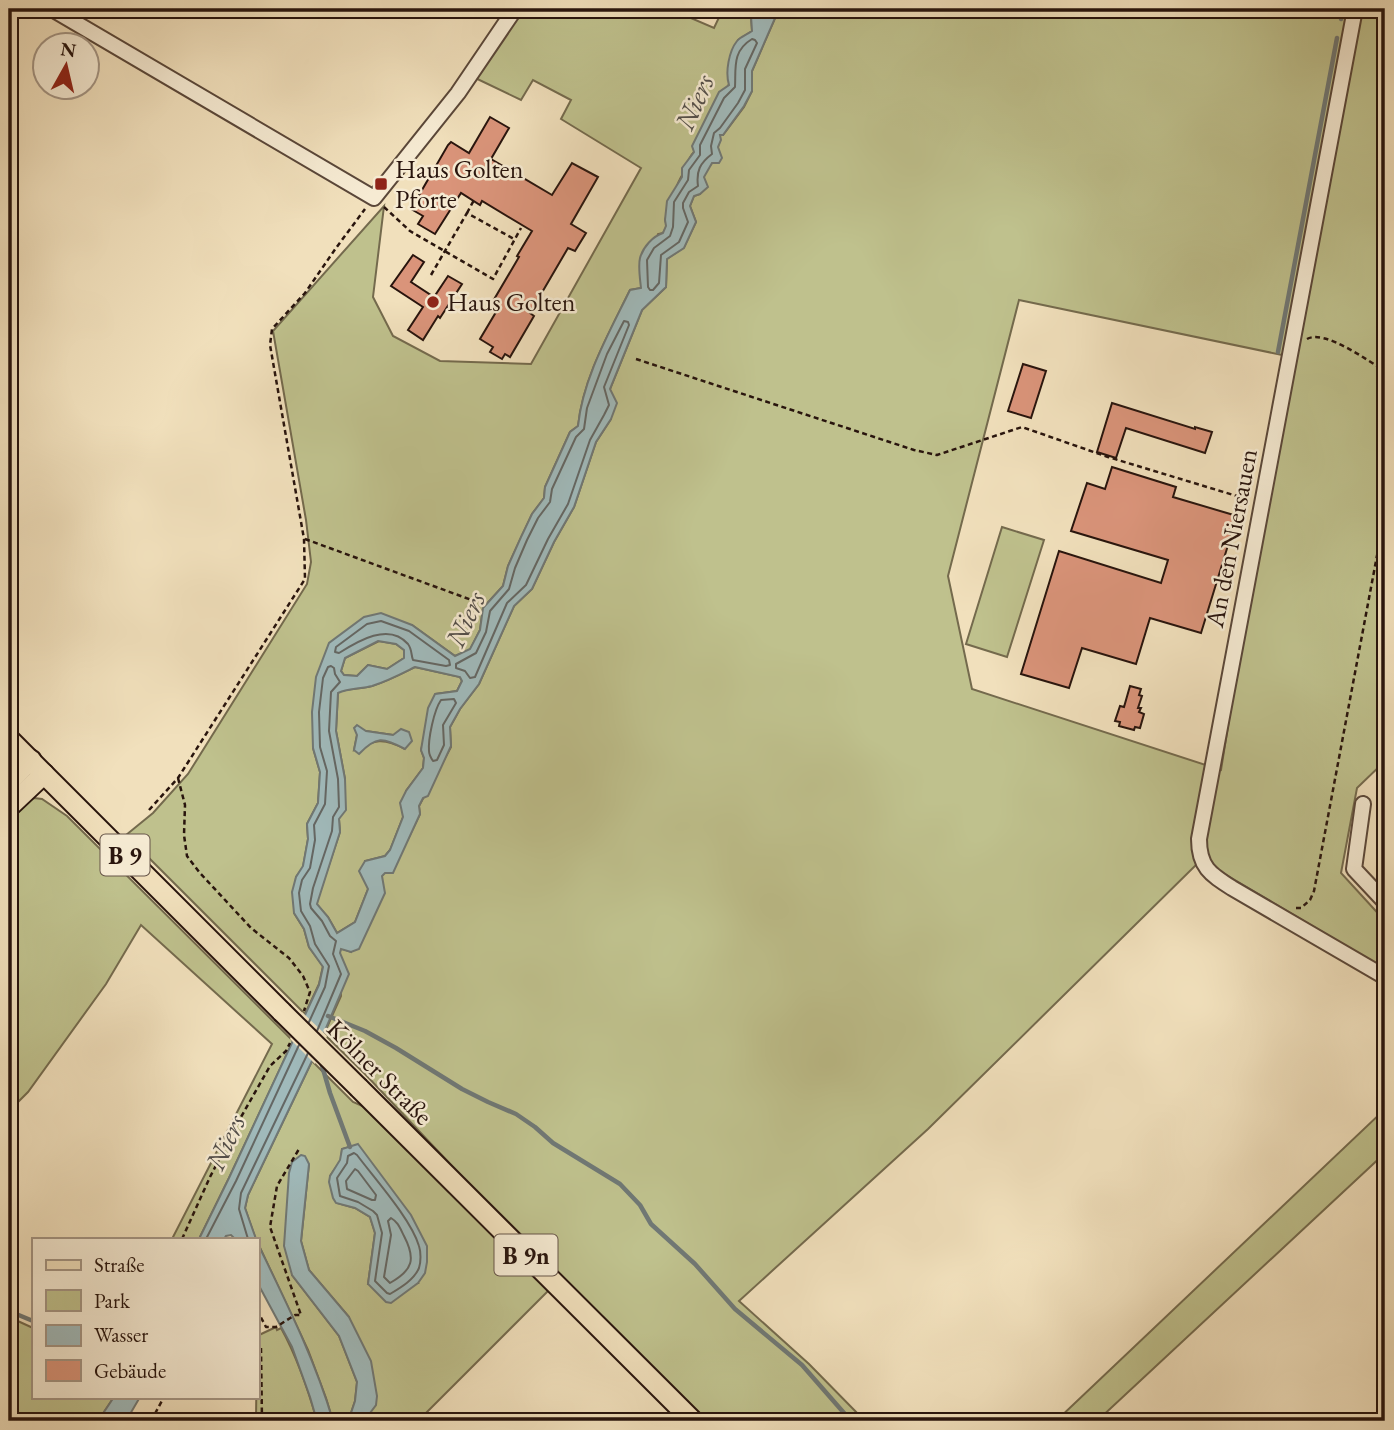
<svg xmlns="http://www.w3.org/2000/svg" width="1394" height="1430" viewBox="0 0 1394 1430" font-family="'EB Garamond',serif">
  <style>
    .green { fill: #bfc18d; stroke: #746a4d; stroke-width: 2; fill-rule: evenodd }
    .water { fill: #a0babb; stroke: #707875; stroke-width: 2; fill-rule: evenodd }
    .pier { fill: #f1e0bc }
    .lines { fill: none; stroke-linecap: round; stroke-linejoin: round }
    .shore { stroke: #646764; stroke-width: 2 }
    .stream { stroke: #707875; stroke-width: 4.5 }
    .building { fill: #da947a; stroke: #28140d; stroke-width: 2 }
    .minor-casing { stroke: #5a4739; stroke-width: 18 }
    .major-casing { stroke: #28140d; stroke-width: 23 }
    .path { stroke: #28140d; stroke-width: 2.5; stroke-dasharray: 5 3.5; stroke-linecap: butt }
    .minor { stroke: #f6ebd3; stroke-width: 14 }
    .major { stroke: #f1e0bc; stroke-width: 19 }
    .major-bridge-casing { stroke: #28140d; stroke-width: 23; stroke-linecap: butt }
    .major-bridge { stroke: #f1e0bc; stroke-width: 19 }
    .poi-dot { fill: #8f2418; stroke: #f6ebd3; stroke-width: 2.5 }
    .labels { text-anchor: middle; dominant-baseline: central; stroke-width: 5; stroke-linejoin: round; paint-order: stroke }
    .shield { fill: #f6ebd3; stroke: #665448; stroke-width: 2 }
    .shield-label { font-size: 24px; font-weight: bold; fill: #28140d }
    .poi-label { font-size: 26px; fill: #28140d; stroke: #f6ebd3; text-anchor: start }
    .street-label { font-size: 26px; fill: #28140d; stroke: #f6ebd3 }
    .water-label { font-size: 28px; font-style: italic; fill: #524e4a; stroke: #f6ebd3 }
  </style>
  <rect width="100%" height="100%" fill="#f1e0bc"/>
  <filter id="stains"><feTurbulence type="fractalNoise" baseFrequency=".00286" numOctaves="4"/><feColorMatrix values="0 0 0 0 .2 0 0 0 0 .09 0 0 0 0 .02 0 0 0 .5 -.17"/></filter>
  <radialGradient id="worn" r=".72"><stop offset=".6" stop-color="#630" stop-opacity="0"/><stop offset="1" stop-color="#630" stop-opacity=".3"/></radialGradient>
  <g class="green">
    <path d="M514,9H670L714,28L723,9H754L751,16L752,31L738,40L729,84L694,152C687,159 686,169 681,177C674,190 670,205 665,220L667,226L663,233L658,234L641,288L630,290C609,333 583,378 578,426L570,432L545,487L544,498L532,514L508,566L503,586L483,608L480,630L470,650L455,656L412,625L329,644L313,748L320,772L318,803L307,824L308,839L303,867L296,877L294,913L304,929L309,947L323,966L319,984L305,1014L126,835L153,813L188,774L307,584L311,562L306,520L273,331L384,206L373,297L393,336L440,361L531,364L641,168L561,119L571,100L533,80L521,100L469,75Z"/>
    <path d="M779,9H1385V761L1357,788L1341,873L1385,921V969L1201,860L928,1129L739,1301L809,1364L865,1421H704L542,1261L365,1074L324,1034L341,996L339,953L341,948L351,952L382,876L408,839L420,814L419,806L451,747L450,727L460,709L479,684L514,606L532,589L554,542L574,507L596,442L611,419L610,389L642,310L666,287L667,259L684,247L696,222L690,206L694,196L700,194L705,172L712,163L718,147L720,135H723L744,107L752,91V71ZM1019,300L1287,356L1221,770L972,689L948,576Z"/>
    <path d="M1002,527L1044,540L1007,657L966,644Z"/>
    <path d="M379,641L396,644L404,650V658L387,669L368,665L357,676L344,675L341,671L345,658Z"/>
    <path d="M415,667L460,677L462,681L457,691L436,694L421,750L424,758L423,768L406,791L403,817L390,850L385,856L365,861L368,889L355,922L337,933L328,917L316,904L340,832L339,819L345,779L336,731L338,692C349,688 361,689 372,686C388,681 401,674 415,667ZM366,731L393,735L405,749C383,737 375,740 354,750L357,735Z"/>
    <path d="M34,798L42,799L67,816L293,1041L229,1178L199,1239H172L272,1044L141,925L106,984L28,1092L9,1111V812L24,802Z"/>
    <path d="M312,1061L353,1102L367,1108L550,1289L418,1421H333L326,1398L308,1350L255,1237L245,1208L248,1195ZM350,1147L418,1283L368,1284L375,1233L370,1217L355,1208L337,1203L330,1176L341,1160L342,1149ZM309,1164L301,1241L309,1270L349,1317L362,1419L351,1413L355,1401L357,1382L339,1336L292,1275Z"/>
    <path d="M1385,1109V1153L1097,1421H1056Z"/>
    <path d="M9,1317L33,1328V1397H114L98,1421H9Z"/>
    <path d="M276,1327L277,1330L281,1328C297,1357 308,1389 317,1421H256L257,1336Z"/>
  </g>
  <g class="water">
    <path d="M754,9H779L752,71V91L744,106L723,135H720L721,140L718,147L722,158L719,163H712L704,177L708,187L700,194L694,196L690,206L696,222L684,248L667,259L666,287L642,310L610,389L617,403L611,419L596,442L574,507L554,542L532,589L514,606L479,684L460,709L450,727L451,746L428,796L423,798L419,806L420,814L393,873H385L382,876L385,893L359,949L351,952L341,949L340,953L349,974L312,1061L248,1195L245,1208L256,1239H235L231,1235L226,1236L224,1239H199L229,1178L319,985L323,967L309,947L304,929L294,913L292,892L296,877L303,866L308,839L307,824L318,803L320,772L313,748L312,712L316,677L329,643L364,617L381,613L412,625L455,656L470,649L480,630L483,608L503,586L508,566L521,537L532,514L544,498L545,487L570,432L578,426C583,378 609,333 630,290L641,288C640,279 638,266 640,258C643,247 653,236 663,233L666,226L665,220L667,201L682,177V168L694,152L692,146L719,92L729,85C725,72 729,51 737,41C740,37 748,34 752,31L751,16ZM378,641L396,644L404,650V658L387,669L368,665L357,676L344,675L341,671L345,658ZM415,667L460,677L462,681L457,691L435,694L428,708L421,750L424,758L423,768L406,791L400,803L403,817L390,850L385,856L365,861L359,871L368,889L355,922L337,933L328,917L317,904L340,832L339,819L346,810L345,779L336,731L338,693C349,688 361,689 372,686C388,681 401,674 415,667Z"/>
    <path d="M357,725L366,731L393,735L401,729L409,732L412,741L405,749C383,737 376,736 359,754L354,750L357,735L354,728Z"/>
    <path d="M358,1144L411,1215L427,1246V1262L425,1273L418,1283L391,1303L386,1302L368,1284L375,1233L370,1217L355,1208L336,1203L333,1198L329,1182L330,1176L340,1160L342,1149Z"/>
    <path d="M301,1155L305,1156L309,1164L301,1241L309,1270L349,1317L371,1361L377,1396L376,1405L370,1413L362,1419L356,1418L351,1413L355,1401L357,1382L339,1336L292,1275L284,1246L289,1173L292,1162Z"/>
    <path d="M257,1242C285,1300 315,1359 333,1421H317L310,1397L292,1347L257,1282Z"/>
    <path d="M114,1397H140L126,1421H98Z"/>
  </g>
  <path class="pier" d="M302,1012L327,1036L315,1064L290,1039Z"/>
  <g class="lines">
    <g class="shore">
      <path d="M752,39L755,40L757,43L745,69V90L738,103L720,128L714,133L711,146L712,154C700,163 696,171 698,186L689,192L683,203V208L688,222L679,242L661,255L659,283L653,290H650L648,287L647,260L654,248L670,236L673,227L674,202L688,180L689,170L700,155V145L724,98L735,87C736,68 732,51 752,39Z"/>
      <path d="M624,321L628,322L629,325L604,387L609,405L604,415L590,440L568,504L548,539L526,585L507,603L475,677L470,678L465,671L456,668V664L476,653L486,632L490,611L509,589L515,568L527,540L538,518L550,502L552,489L576,437L584,429L587,408L607,354Z"/>
      <path d="M381,621L409,631L449,660L450,665L446,666L413,660C411,655 412,649 408,644C389,622 358,641 339,653L335,652L336,647L367,624Z"/>
      <path d="M454,699L456,703L443,725L444,745L437,760L433,761C431,758 429,755 429,751C428,739 434,710 441,700Z"/>
      <path d="M309,1022L325,987L329,966L315,944L310,926L301,911L299,893L302,880L310,868L315,840L314,825L325,804L327,771L320,747L319,712L323,678L328,667L331,666L334,668L335,674L340,682L331,692L329,731L338,779L339,807L333,817L332,831L313,888L310,904L311,908L322,921L330,936L336,941L333,954L341,974L317,1031"/>
      <path d="M354,1153L357,1155C375,1179 411,1219 419,1246C421,1252 421,1262 419,1268C414,1280 400,1288 390,1294L387,1293L375,1281L382,1233L377,1215L373,1211L358,1202L340,1196L337,1178L347,1163L348,1156Z"/>
      <path d="M355,1169L358,1171L376,1195L375,1200H372L347,1189L346,1181Z"/>
      <path d="M391,1218C398,1222 400,1228 404,1236C416,1259 413,1270 390,1283L384,1277L391,1235L388,1221Z"/>
      <path d="M206,1239L236,1181L299,1045"/>
      <path d="M248,1239L239,1209L241,1193L308,1053"/>
    </g>
    <g class="stream">
      <path d="M1341,19L1343,9"/>
      <path d="M1278,352L1337,38"/>
      <path d="M328,1016L365,1031L396,1048L462,1089L488,1102L516,1114L535,1127L553,1143L620,1184L640,1205L651,1224L695,1264L735,1309L802,1365L851,1421"/>
      <path d="M321,1062L330,1093L350,1147"/>
      <path d="M9,1311L33,1321"/>
    </g>
  </g>
  <g class="building">
    <path d="M490,117L509,128L491,159L552,195L572,163L598,177L571,224L586,233L575,251L568,248L530,313L534,316L510,357L505,354L502,359L490,352L493,347L480,339L496,312L489,308L519,257L517,256L532,231L482,201L480,205L461,193L435,234L418,224L423,216L411,209L448,145L451,142L469,153Z"/>
    <path d="M413,255L424,262L411,282L434,297L448,276L462,284L440,318L438,316L423,340L408,330L423,307L391,286Z"/>
    <path d="M1023,364L1046,371L1031,418L1008,411Z"/>
    <path d="M1112,403L1195,429V427L1212,432L1205,453L1126,428L1116,458L1097,452Z"/>
    <path d="M1112,467L1176,487L1173,497L1237,516L1201,633L1150,618L1136,664L1082,648L1069,688L1021,674L1059,551L1161,583L1168,560L1071,531L1087,483L1105,489Z"/>
    <path d="M1130,686L1141,689L1139,695L1142,696L1138,708H1141L1139,712L1144,714L1140,728L1135,727L1134,730L1119,726L1120,722L1115,721L1120,706L1124,707Z"/>
  </g>
  <g class="lines">
    <defs>
      <g id="minor">
        <path d="M52,9L374,198L458,93L515,9"/>
        <path d="M1355,9L1199,839C1199,867 1210,874 1232,888L1385,977"/>
        <path d="M1363,804L1354,869L1385,902"/>
      </g>
      <g id="major">
        <path d="M9,739L282,1012"/>
        <path d="M9,782L31,760"/>
        <path d="M9,807L44,774"/>
        <path d="M359,1088L693,1421"/>
      </g>
    </defs>
    <use href="#minor" class="minor-casing"/>
    <use href="#major" class="major-casing"/>
    <g class="path">
      <path d="M384,207L410,231L493,279L521,228"/>
      <path d="M467,213L474,200"/>
      <path d="M431,275L467,213L514,239"/>
      <path d="M1307,339C1325,329 1368,361 1385,371"/>
      <path d="M636,359L914,450L937,455L1022,427L1108,457L1250,500"/>
      <path d="M305,539L477,602"/>
      <path d="M178,778L185,805L184,835L187,856L200,873L251,928L289,958L303,976L310,992L304,1011"/>
      <path d="M149,810L178,778L305,579L304,539L270,345L272,329L305,293L336,248L365,209"/>
      <path d="M1296,908H1301L1310,900L1314,891L1385,513"/>
      <path d="M182,1239L210,1177L241,1117L270,1066L286,1051L290,1043"/>
      <path d="M257,1310L266,1327H276L295,1315H301L270,1227L277,1186L299,1149"/>
      <path d="M261,1348L262,1421"/>
      <path d="M151,1421L164,1397"/>
    </g>
    <use href="#minor" class="minor"/>
    <use href="#major" class="major"/>
    <defs>
      <path id="major-bridge" d="M282,1012L359,1088"/>
    </defs>
    <use href="#major-bridge" class="major-bridge-casing"/>
    <use href="#major-bridge" class="major-bridge"/>
  </g>
  <g class="poi-dot">
    <rect x="374" y="177" width="14" height="14" rx="3.5"/>
    <circle cx="433" cy="302" r="7"/>
  </g>
  <g class="labels">
    <g class="shield">
      <rect x="100.5" y="834.5" width="49" height="41" rx="5"/>
      <rect x="494.5" y="1234.5" width="63" height="41" rx="5"/>
    </g>
    <g class="shield-label">
      <text x="125" y="855">B 9</text>
      <text x="526" y="1255">B 9n</text>
    </g>
    <g class="poi-label">
      <text x="395" y="169">Haus Golten<tspan x="395" dy="30">Pforte</tspan></text>
      <text x="447" y="302">Haus Golten</text>
    </g>
    <g class="street-label">
      <text transform="translate(1231 538) rotate(-79)">An den Niersauen</text>
      <text transform="translate(380 1072) rotate(45)">Kölner Straße</text>
    </g>
    <g class="water-label">
      <text transform="translate(694 102) rotate(-66)">Niers</text>
      <text transform="translate(465 619) rotate(-65)">Niers</text>
      <text transform="translate(225 1142) rotate(-65)">Niers</text>
    </g>
  </g>
  <rect width="1394" height="1430" fill="none" stroke="#f1e0bc" stroke-width="35"/>
  <rect x="10" y="10" width="1373" height="1409" fill="none" stroke="#28140d" stroke-width="3.5"/>
  <rect x="18" y="18" width="1359" height="1395" fill="none" stroke="#28140d" stroke-width="2"/>
  <rect x="32" y="1238" width="228" height="161" fill="#f6ebd3" stroke="#a49584" stroke-width="2"/>
  <rect x="46" y="1260" width="35" height="10" fill="#f1e0bc" stroke="#a49584" stroke-width="2"/>
  <text x="94" y="1272" font-size="21" fill="#28140d">Straße</text>
  <rect x="46" y="1290" width="35" height="21" fill="#bfc18d" stroke="#a49584" stroke-width="2"/>
  <text x="94" y="1308" font-size="21" fill="#28140d">Park</text>
  <rect x="46" y="1325" width="35" height="21" fill="#a0babb" stroke="#a49584" stroke-width="2"/>
  <text x="94" y="1342" font-size="21" fill="#28140d">Wasser</text>
  <rect x="46" y="1360" width="35" height="21" fill="#da947a" stroke="#a49584" stroke-width="2"/>
  <text x="94" y="1378" font-size="21" fill="#28140d">Gebäude</text>
  <g transform="translate(66 66) rotate(8)"><circle r="33" fill="#f6ebd3" stroke="#a49584" stroke-width="2"/>
  <path d="M0-5L12 26L0 18L-12 26Z" fill="#8f2418"/>
  <text y="-10" font-size="19" font-weight="bold" text-anchor="middle" fill="#28140d">N</text>
  </g>
  <rect width="100%" height="100%" filter="url(#stains)"/>
  <rect width="100%" height="100%" fill="url(#worn)"/>
</svg>
